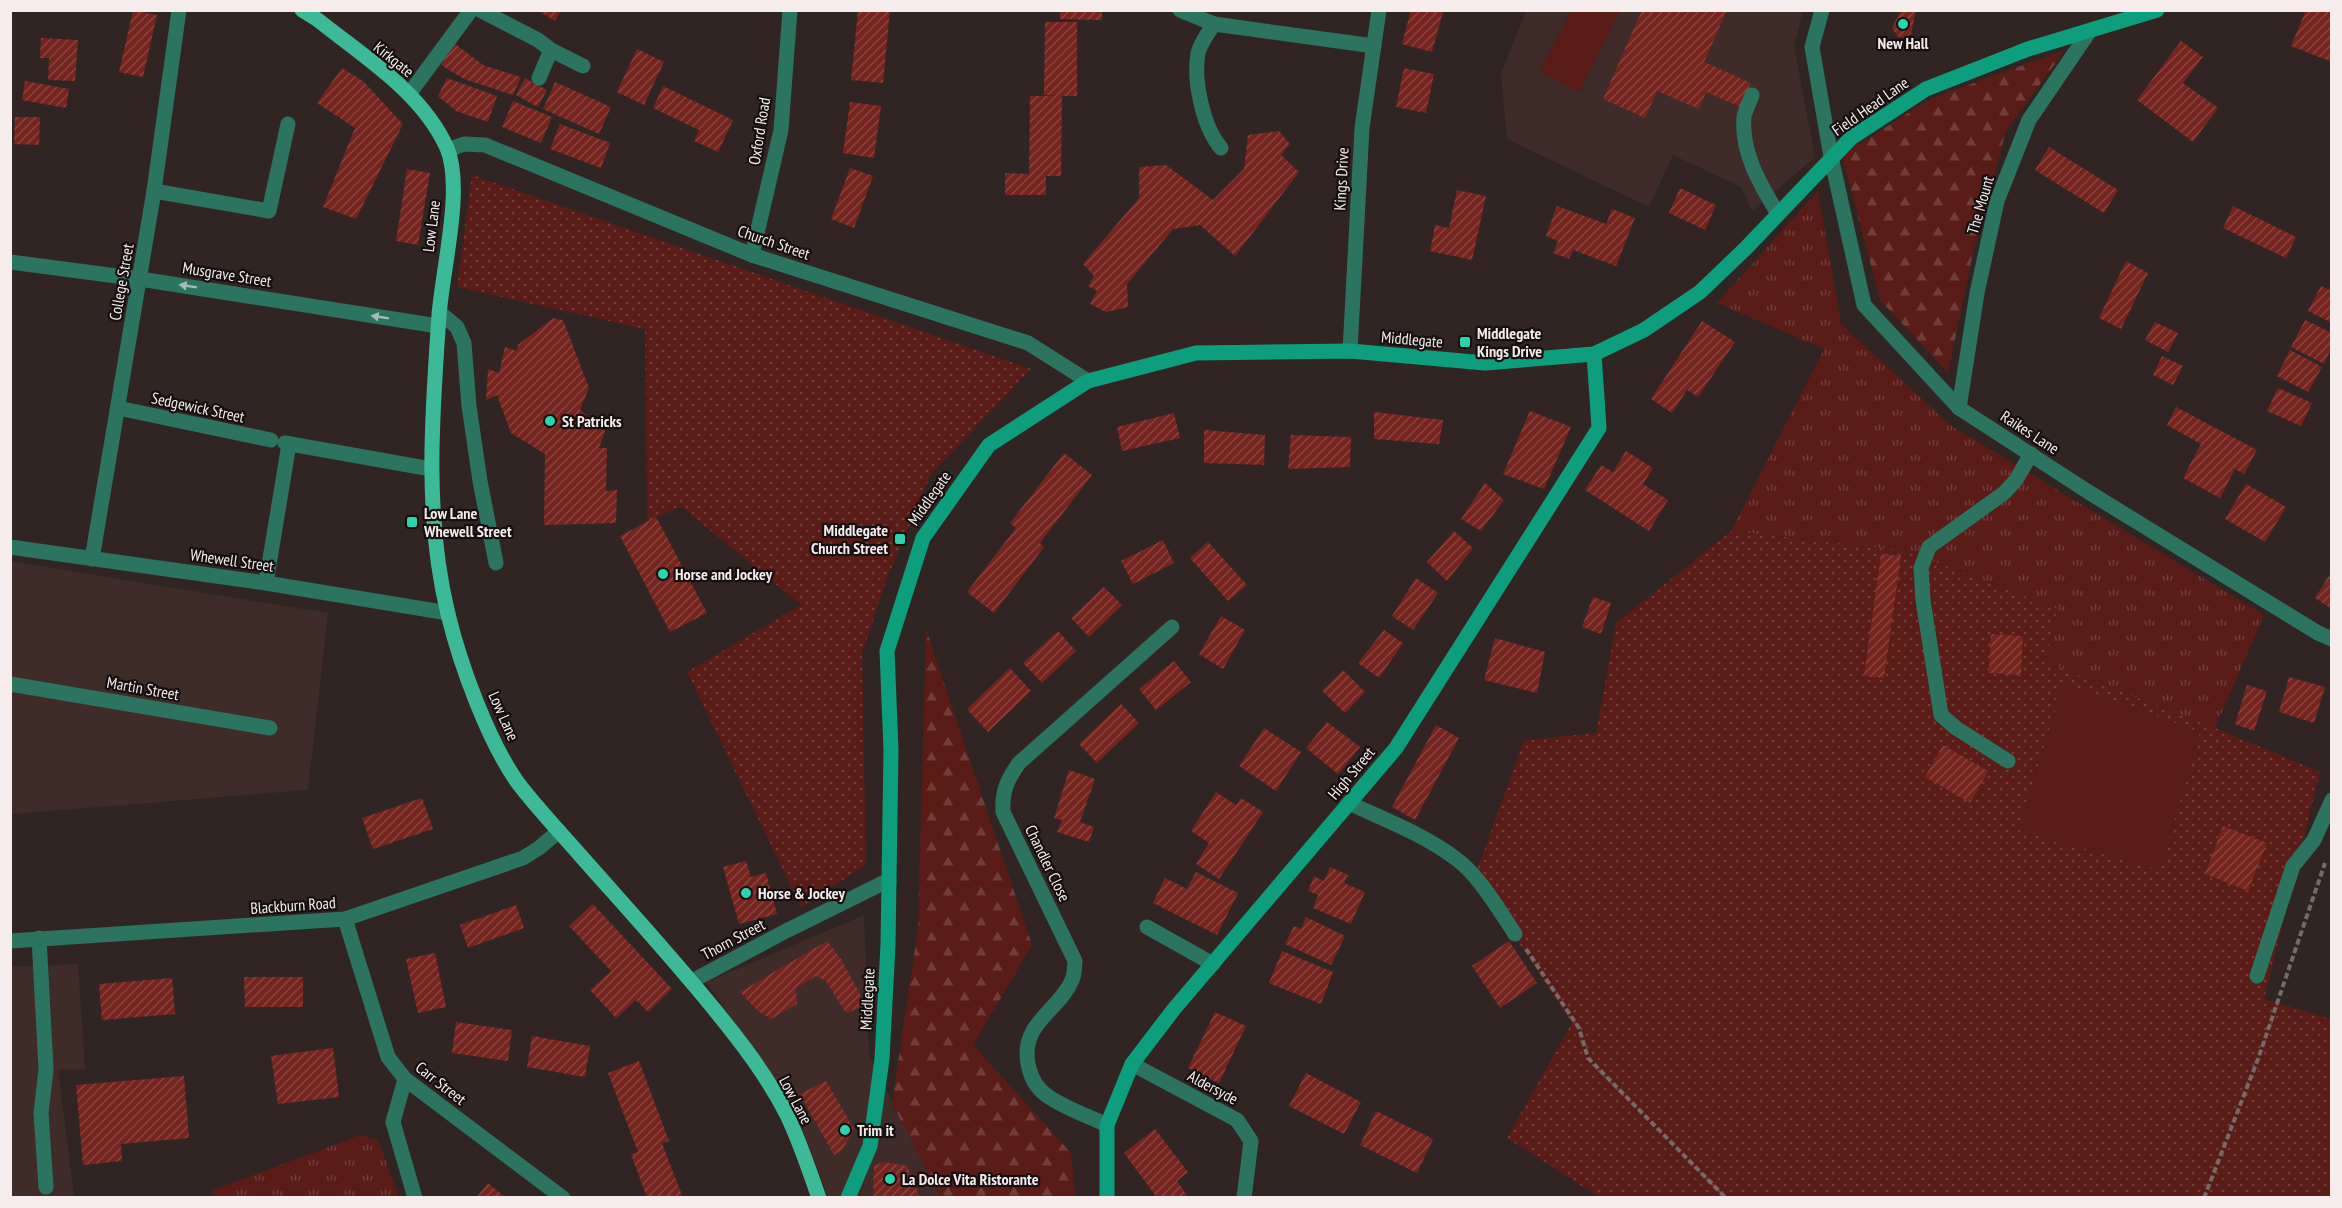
<svg xmlns="http://www.w3.org/2000/svg" width="2342" height="1208" viewBox="0 0 2342 1208" font-family="'PT Sans Narrow',sans-serif">
  <style>
    .built { fill: #3f2c29 }
    .grass { fill: url(#grass-tufts) }
    .forest { fill: url(#forest-firs) }
    .park { fill: url(#park-dots) }
    .garden { fill: #591c17 }
    .building { fill: url(#building-hatch) }
    .lines { fill: none; stroke-linecap: round; stroke-linejoin: round }
    .path { stroke: #756a68; stroke-width: 4; stroke-dasharray: 6 3; stroke-linecap: butt }
    .lane { stroke: #2c745f; stroke-width: 15 }
    .street { stroke: #2c745f; stroke-width: 15 }
    .secondary { stroke: #0e9e7e; stroke-width: 15 }
    .primary { stroke: #3db998; stroke-width: 15 }
    .oneway { fill: #a5bcb3 }
    .poi-dot { fill: #2bd5ac; stroke: #150f0f; stroke-width: 2 }
    .labels { text-anchor: middle; dominant-baseline: central; stroke-width: 4.5; stroke-linejoin: round; paint-order: stroke }
    .poi-label { font-size: 16px; font-weight: bold; fill: #f5eceb; stroke: #150f0f; text-anchor: start }
    .street-label { font-size: 16px; fill: #f5eceb; stroke: #150f0f }
  </style>
  <defs>
    <pattern id="grass-tufts" width="24" height="20" patternUnits="userSpaceOnUse" patternTransform="scale(1.5)"><rect width="24" height="20" fill="#591c17"/><path d="M3 7l-1-3M5 7V3M7 7l1-3M15 17l-1-3M17 17v-4M19 17l1-3" fill="none" stroke="#713d39"/></pattern>
    <pattern id="forest-firs" width="22" height="20" patternUnits="userSpaceOnUse" patternTransform="scale(1.5)"><rect width="22" height="20" fill="#591c17"/><path d="M5 1l3.5 6h-7zM16 11l3.5 6h-7z" fill="#713d39"/></pattern>
    <pattern id="park-dots" width="8" height="8" patternUnits="userSpaceOnUse" patternTransform="scale(1.5)"><rect width="8" height="8" fill="#591c17"/><path d="M2 2h.1M6 6h.1" fill="none" stroke="#713d39" stroke-width="1.8" stroke-linecap="round"/></pattern>
    <pattern id="building-hatch" width="6" height="6" patternUnits="userSpaceOnUse" patternTransform="scale(1.5)"><rect width="6" height="6" fill="#75241e"/><path d="M-1 1l2-2M0 6l6-6M5 7l2-2" fill="none" stroke="#89443f"/></pattern>
  </defs>
  <rect width="100%" height="100%" fill="#312523"/>
  <g class="built">
    <path d="M1526,11H1803L1794,46L1815,157L1752,211L1741,187L1673,155L1649,207L1507,139L1501,73Z"/>
    <path d="M10,561L328,613L308,790L11,814Z"/>
    <path d="M864,915L869,1055L940,1197H828L799,1120L707,982Z"/>
    <path d="M78,964L85,1069L58,1070L74,1196L11,1197L10,967Z"/>
  </g>
  <g class="grass">
    <path d="M1818,191L1841,324L1950,425L2264,615L2215,728L2045,662L2057,609L1907,551L1731,531L1824,349L1717,303Z"/>
    <path d="M361,1135L378,1140L399,1197H212L213,1190Z"/>
  </g>
  <g class="forest">
    <path d="M2065,50L2006,131L1972,257L1948,373L1880,300L1842,155L1932,98Z"/>
    <path d="M926,629L1032,945L973,1045L1071,1153L1075,1197H940L892,1103L918,929Z"/>
  </g>
  <g class="park">
    <path d="M472,175L1031,369L931,474L886,581L862,653L866,865L801,907L687,672L801,605L682,507L656,517L647,524L645,329L457,287Z"/>
    <path d="M1731,531L1907,551L2057,609L2045,662L2215,728L2320,772L2264,999L2331,1019V1197H1599L1507,1138L1572,1023L1475,876L1524,740L1596,733L1616,623Z"/>
  </g>
  <g class="garden">
    <path d="M1571,11H1620L1579,92L1540,72Z"/>
    <path d="M2063,683L2200,732L2160,870L2019,830Z"/>
  </g>
  <g class="building">
    <path d="M133,10L157,15L143,77L119,72Z"/>
    <path d="M537,10H561L555,21Z"/>
    <path d="M858,10H890L883,83L851,80Z"/>
    <path d="M1060,10H1102V20L1060,19Z"/>
    <path d="M1411,10L1443,12L1432,52L1402,44Z"/>
    <path d="M1642,10H1727L1704,62L1751,83L1741,107L1706,92L1699,109L1657,91L1645,118L1603,99Z"/>
    <path d="M1901,10H1916L1911,34L1904,38L1898,37L1892,28Z"/>
    <path d="M2306,10H2332V62L2291,46Z"/>
    <path d="M1045,22H1077V96H1062L1061,176H1046V195H1005V173L1029,174L1030,96H1058L1044,95Z"/>
    <path d="M41,38L78,40L75,81L48,80L49,58H40Z"/>
    <path d="M2181,41L2203,57L2183,83L2218,108L2193,142L2137,100Z"/>
    <path d="M454,43L483,65L521,77L513,95L464,79L441,65Z"/>
    <path d="M637,49L664,62L644,105L617,92Z"/>
    <path d="M342,68L363,81L403,124L356,219L323,207L355,128L317,103Z"/>
    <path d="M1404,68L1434,74L1426,113L1396,107Z"/>
    <path d="M447,78L497,96L488,122L456,111L438,96Z"/>
    <path d="M525,78L547,90L538,107L516,95Z"/>
    <path d="M25,81L69,89L66,108L22,100Z"/>
    <path d="M555,82L611,107L599,134L543,109Z"/>
    <path d="M663,86L733,120L718,152L694,141L699,130L653,108Z"/>
    <path d="M513,101L552,117L541,143L502,127Z"/>
    <path d="M850,102L881,106L874,158L843,153Z"/>
    <path d="M15,117H40L39,145L14,144Z"/>
    <path d="M560,124L610,143L601,168L550,149Z"/>
    <path d="M1279,131L1290,144L1281,155L1299,172L1235,256L1200,225L1173,229L1127,284L1128,307L1106,312L1090,304L1097,291L1088,286L1094,276L1083,264L1139,198V167L1166,165L1213,200L1244,169L1248,135Z"/>
    <path d="M2049,147L2118,190L2104,213L2035,170Z"/>
    <path d="M850,168L873,176L854,228L831,219Z"/>
    <path d="M407,169L430,173L418,245L396,241Z"/>
    <path d="M1680,188L1716,205L1705,230L1669,213Z"/>
    <path d="M1457,190L1486,196L1472,260L1430,251L1435,225L1449,228Z"/>
    <path d="M1557,206L1606,224L1612,209L1635,218L1616,266L1573,250L1569,259L1553,253L1558,241L1546,236Z"/>
    <path d="M2233,206L2296,237L2286,258L2223,228Z"/>
    <path d="M2126,261L2148,273L2121,329L2099,318Z"/>
    <path d="M2321,286L2332,291V323L2308,311Z"/>
    <path d="M553,318L563,320L589,388L580,410L605,431L599,448H607L606,491L617,490L616,523L544,525L545,454L511,433L497,395L486,400L488,369L499,373L505,347L517,351L518,345Z"/>
    <path d="M2305,320L2332,333V346L2324,364L2291,347Z"/>
    <path d="M1702,321L1735,342L1698,397L1687,390L1672,413L1651,399Z"/>
    <path d="M2155,322L2178,333L2168,352L2145,340Z"/>
    <path d="M2290,350L2322,367L2308,392L2277,376Z"/>
    <path d="M2162,356L2183,366L2173,385L2153,375Z"/>
    <path d="M2278,388L2312,403L2301,426L2267,411Z"/>
    <path d="M2176,407L2257,450L2244,474L2235,469L2220,498L2183,478L2201,444L2167,425Z"/>
    <path d="M1530,411L1571,427L1544,489L1503,474Z"/>
    <path d="M1374,412L1443,420L1439,444L1374,439Z"/>
    <path d="M1174,413L1180,438L1122,451L1117,427Z"/>
    <path d="M1204,430L1265,435L1264,465L1204,463Z"/>
    <path d="M1291,435L1351,437L1350,467L1288,469Z"/>
    <path d="M1626,451L1653,468L1643,484L1668,500L1649,531L1585,490L1601,465L1613,472Z"/>
    <path d="M1064,453L1092,475L1040,543L1044,547L994,613L967,592L1016,528L1010,523Z"/>
    <path d="M1485,483L1504,500L1481,531L1461,519Z"/>
    <path d="M2246,484L2286,507L2265,542L2225,519Z"/>
    <path d="M656,517L707,613L670,632L620,536Z"/>
    <path d="M1454,531L1473,548L1447,581L1427,562Z"/>
    <path d="M1163,540L1174,563L1133,584L1121,561Z"/>
    <path d="M1208,542L1247,585L1228,601L1190,558Z"/>
    <path d="M1881,554L1901,556L1884,678L1864,676Z"/>
    <path d="M2332,571V609L2315,598Z"/>
    <path d="M1416,578L1438,593L1413,630L1392,616Z"/>
    <path d="M1104,587L1122,605L1089,637L1071,618Z"/>
    <path d="M1593,597L1611,603L1601,634L1582,627Z"/>
    <path d="M1221,616L1245,630L1223,669L1199,654Z"/>
    <path d="M1384,630L1403,643L1379,678L1358,663Z"/>
    <path d="M1058,631L1076,651L1042,683L1023,663Z"/>
    <path d="M1991,634L2023,636L2021,675L1989,673Z"/>
    <path d="M1495,638L1545,652L1537,693L1484,680Z"/>
    <path d="M1174,661L1191,682L1156,710L1139,689Z"/>
    <path d="M1010,668L1031,691L988,732L967,709Z"/>
    <path d="M1343,670L1365,692L1345,713L1322,691Z"/>
    <path d="M2289,677L2325,687L2314,723L2279,712Z"/>
    <path d="M2247,685L2267,691L2254,731L2235,724Z"/>
    <path d="M1121,704L1139,723L1097,763L1079,744Z"/>
    <path d="M1327,722L1360,747L1338,774L1306,748Z"/>
    <path d="M1436,725L1459,738L1415,820L1392,807Z"/>
    <path d="M1264,728L1301,752L1276,791L1239,766Z"/>
    <path d="M1943,745L1988,771L1970,803L1925,777Z"/>
    <path d="M1069,770L1095,779L1080,822L1094,827L1089,842L1057,832L1062,820L1054,818Z"/>
    <path d="M1216,792L1236,805L1241,798L1263,812L1219,879L1196,864L1209,843L1191,831Z"/>
    <path d="M422,798L433,829L373,849L362,818Z"/>
    <path d="M2223,826L2267,843L2248,891L2205,874Z"/>
    <path d="M746,861L751,877L766,873L777,914L739,924L723,867Z"/>
    <path d="M1330,867L1348,875L1344,883L1365,892L1351,924L1313,908L1318,895L1308,891L1314,876L1324,881Z"/>
    <path d="M1196,872L1238,893L1217,935L1153,903L1165,878L1187,889Z"/>
    <path d="M593,904L672,989L648,1012L636,1000L616,1018L590,990L611,971L569,926Z"/>
    <path d="M516,905L524,928L468,948L460,925Z"/>
    <path d="M1306,917L1345,936L1331,965L1285,944L1294,926L1301,929Z"/>
    <path d="M827,941L841,959L866,1005L846,1013L826,981L816,976L796,988L797,1004L771,1019L758,1011L740,992Z"/>
    <path d="M1509,941L1537,983L1500,1008L1472,966Z"/>
    <path d="M1282,951L1333,972L1321,1004L1269,983Z"/>
    <path d="M435,953L446,1007L418,1013L406,959Z"/>
    <path d="M244,977H303V1007H245Z"/>
    <path d="M172,978L175,1014L102,1020L99,984Z"/>
    <path d="M1215,1012L1246,1026L1219,1083L1188,1068Z"/>
    <path d="M456,1022L512,1030L508,1061L452,1053Z"/>
    <path d="M532,1036L590,1046L585,1077L527,1067Z"/>
    <path d="M333,1048L339,1097L278,1104L271,1056Z"/>
    <path d="M639,1061L669,1141L662,1143L683,1198H647L631,1154L638,1152L608,1073Z"/>
    <path d="M1306,1073L1361,1102L1344,1134L1289,1106Z"/>
    <path d="M184,1076L189,1138L121,1144L122,1161L83,1165L76,1085Z"/>
    <path d="M826,1081L854,1129L842,1150L834,1155L800,1094Z"/>
    <path d="M1376,1111L1433,1139L1417,1173L1360,1145Z"/>
    <path d="M1155,1129L1188,1172L1177,1181L1189,1198H1152L1155,1195L1124,1153Z"/>
    <path d="M884,1162L907,1166L920,1198H873L874,1166Z"/>
    <path d="M488,1183L506,1198H476Z"/>
  </g>
  <g class="lines">
    <g class="path">
      <path d="M1526,949L1579,1028L1588,1058L1726,1198"/>
      <path d="M2204,1198L2258,1059L2325,863"/>
    </g>
    <g class="lane">
      <path d="M480,10L538,40L551,50L539,78"/>
      <path d="M1214,24C1208,33 1201,42 1198,53C1193,80 1203,127 1221,148"/>
      <path d="M551,50L583,66"/>
      <path d="M1752,95C1750,102 1745,110 1744,117C1741,153 1760,184 1778,214"/>
      <path d="M154,191L269,211L288,124"/>
      <path d="M439,312L457,327L464,343L469,406L480,481L496,563"/>
      <path d="M266,583L289,444"/>
      <path d="M10,684L270,728"/>
      <path d="M2008,761L1956,728L1941,715L1923,600L1921,568L1929,547L2004,493L2016,480L2031,454"/>
      <path d="M1147,927L1213,964"/>
      <path d="M39,938L46,1069L41,1113L46,1187"/>
      <path d="M2257,976L2293,866L2314,840L2332,800"/>
      <path d="M405,1079L393,1122L415,1198"/>
    </g>
    <g class="street">
      <path d="M1180,10L1214,24L1374,46"/>
      <path d="M1822,10L1812,47L1831,157L1864,305L1959,408L2090,493L2318,633L2332,639"/>
      <path d="M409,94L471,10"/>
      <path d="M448,150L464,144L485,145L752,255L1028,343L1088,381"/>
      <path d="M752,255L781,130L790,10"/>
      <path d="M10,262L140,279L438,326"/>
      <path d="M1350,351L1362,128L1379,10"/>
      <path d="M118,408L271,440"/>
      <path d="M1959,408L1977,293L1997,201L2029,120L2089,32"/>
      <path d="M285,443L431,469"/>
      <path d="M10,547L266,583L448,613"/>
      <path d="M92,559L154,191L179,10"/>
      <path d="M1349,803C1385,820 1423,834 1455,858C1479,875 1499,910 1515,934"/>
      <path d="M345,919L388,1057L405,1079L563,1198"/>
      <path d="M10,941L345,919L523,858L539,848L559,831"/>
      <path d="M692,981L786,931L889,880"/>
      <path d="M1132,1064L1237,1120L1251,1141L1244,1198"/>
      <path d="M1107,1125C1088,1116 1067,1109 1049,1097C1028,1084 1021,1052 1033,1031C1043,1013 1064,1000 1072,980C1075,974 1074,967 1075,961L1003,812C1002,791 1007,780 1019,763L1172,627"/>
    </g>
    <g class="secondary">
      <path d="M848,1198L870,1146L882,1059L888,945L891,750L887,651L923,538L989,445L1088,381L1196,353L1350,351L1485,363L1594,354L1644,330L1700,292L1746,248L1851,138L1926,89L2028,49L2157,10"/>
      <path d="M1107,1198V1125L1132,1064L1174,1009L1396,748L1599,428L1594,354"/>
    </g>
    <path class="primary" d="M302,10L318,20C364,57 422,92 447,148C464,188 442,271 439,316C432,415 424,516 448,614C460,664 488,741 518,783C537,808 559,831 580,855C625,906 671,956 714,1009C741,1042 768,1077 787,1115C800,1142 809,1170 819,1198"/>
  </g>
  <defs><path id="oneway-solid" d="M-6-.8H1V-3.2L6.5 0L1 3.2V.8H-6Z" transform="scale(1.5)"/></defs>
  <g class="oneway">
    <use href="#oneway-solid" transform="translate(188 286) rotate(-171)"/>
    <use href="#oneway-solid" transform="translate(380 317) rotate(-171)"/>
  </g>
  <g class="poi-dot">
    <circle cx="1903" cy="24" r="6"/>
    <rect x="1459" y="336" width="12" height="12" rx="3"/>
    <circle cx="550" cy="421" r="6"/>
    <rect x="406" y="516" width="12" height="12" rx="3"/>
    <rect x="894" y="533" width="12" height="12" rx="3"/>
    <circle cx="663" cy="574" r="6"/>
    <circle cx="746" cy="893" r="6"/>
    <circle cx="845" cy="1130" r="6"/>
    <circle cx="890" cy="1179" r="6"/>
  </g>
  <g class="labels">
    <g class="poi-label">
      <text x="1903" y="43" text-anchor="middle">New Hall</text>
      <text x="1477" y="333">Middlegate<tspan x="1477" dy="18">Kings Drive</tspan></text>
      <text x="562" y="421">St Patricks</text>
      <text x="424" y="513">Low Lane<tspan x="424" dy="18">Whewell Street</tspan></text>
      <text x="888" y="530" text-anchor="end">Middlegate<tspan x="888" dy="18">Church Street</tspan></text>
      <text x="675" y="574">Horse and Jockey</text>
      <text x="758" y="893">Horse &amp; Jockey</text>
      <text x="857" y="1130">Trim it</text>
      <text x="902" y="1179">La Dolce Vita Ristorante</text>
    </g>
    <g class="street-label">
      <text transform="translate(394 59) rotate(39)">Kirkgate</text>
      <text transform="translate(1870 106) rotate(-35)">Field Head Lane</text>
      <text transform="translate(759 131) rotate(-81)">Oxford Road</text>
      <text transform="translate(1341 179) rotate(-87)">Kings Drive</text>
      <text transform="translate(1980 205) rotate(-74)">The Mount</text>
      <text transform="translate(431 226) rotate(-83)">Low Lane</text>
      <text transform="translate(774 242) rotate(19)">Church Street</text>
      <text transform="translate(227 274) rotate(9)">Musgrave Street</text>
      <text transform="translate(121 282) rotate(-80)">College Street</text>
      <text transform="translate(1412 339) rotate(5)">Middlegate</text>
      <text transform="translate(198 407) rotate(12)">Sedgewick Street</text>
      <text transform="translate(2030 432) rotate(33)">Raikes Lane</text>
      <text transform="translate(929 498) rotate(-55)">Middlegate</text>
      <text transform="translate(232 560) rotate(8)">Whewell Street</text>
      <text transform="translate(143 688) rotate(10)">Martin Street</text>
      <text transform="translate(504 716) rotate(66)">Low Lane</text>
      <text transform="translate(1351 773) rotate(-50)">High Street</text>
      <text transform="translate(1048 863) rotate(64)">Chandler Close</text>
      <text transform="translate(293 905) rotate(-4)">Blackburn Road</text>
      <text transform="translate(733 939) rotate(-28)">Thorn Street</text>
      <text transform="translate(867 999) rotate(-87)">Middlegate</text>
      <text transform="translate(441 1083) rotate(38)">Carr Street</text>
      <text transform="translate(1213 1087) rotate(28)">Aldersyde</text>
      <text transform="translate(796 1100) rotate(62)">Low Lane</text>
    </g>
  </g>
  <rect width="2342" height="1208" fill="none" stroke="#f5eceb" stroke-width="24"/>
</svg>
